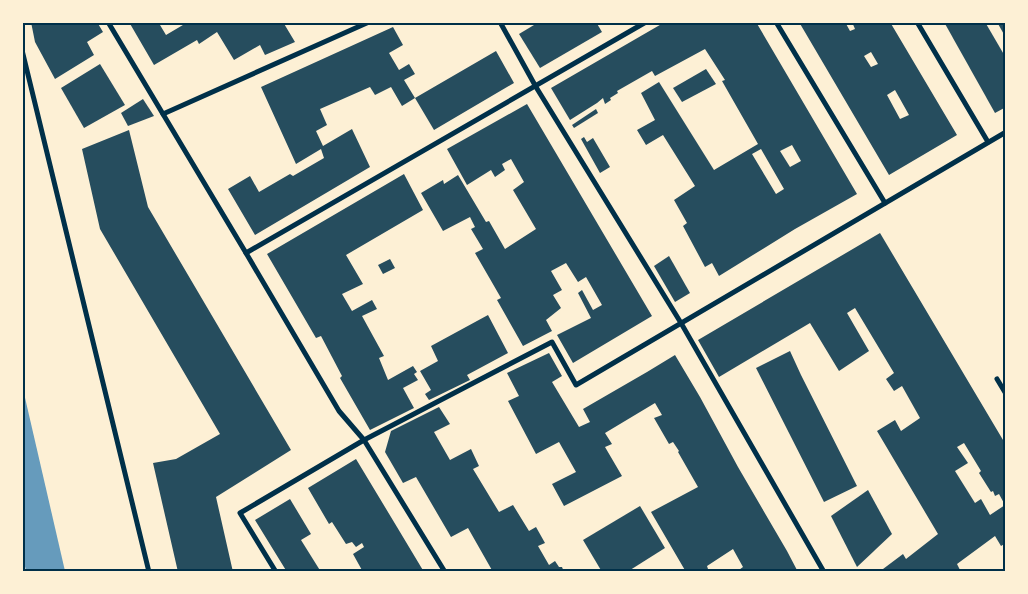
<svg xmlns="http://www.w3.org/2000/svg" width="1028" height="594" viewBox="0 0 1028 594" font-family="Helvetica,sans-serif">
  <style>
    .water { fill: #669bbc }
    .building { fill: #264d5e; fill-rule: evenodd }
    .lines { fill: none; stroke-linecap: round; stroke-linejoin: round }
    .minor { stroke: #003049; stroke-width: 5 }
    .neatline { fill: none; stroke: #003049; stroke-width: 2 }
  </style>
  <rect width="100%" height="100%" fill="#fdf0d5"/>
  <path class="water" d="M22,389H23L65,571H26L23,557Z"/>
  <g class="building">
    <path d="M31,22H97L103,32L87,42L94,55L55,79L35,42Z"/>
    <path d="M129,22H164L160,25L166,35L188,22H283L295,42L265,55L260,45L234,60L217,32L199,44L197,40L154,65Z"/>
    <path d="M539,22H596L602,32L540,68L519,34Z"/>
    <path d="M665,22H756L857,194L795,229L719,276L712,263L705,267L683,226L687,223L674,200L695,186L663,135L646,145L637,130L655,120L641,93L659,82L714,170L758,144L722,81L725,80L705,49L655,76L652,71L617,91L618,93L610,98L611,100L605,104L603,98L597,103L570,120L551,88ZM792,145L801,161L790,167L780,151ZM761,149L784,189L776,194L752,154Z"/>
    <path d="M799,22H845L850,31L855,29L852,22H890L957,135L889,175ZM871,52L878,64L871,67L864,56ZM895,90L909,115L900,119L887,95Z"/>
    <path d="M944,22H985L1006,58V107L995,113Z"/>
    <path d="M997,22H1006V38Z"/>
    <path d="M393,27L403,45L389,53L399,70L409,64L415,74L404,80L415,98L496,51L514,83L434,130L415,98L402,106L391,87L375,95L370,87L320,109L327,125L316,131L323,146L352,129L370,167L255,235L228,189L250,176L259,192L290,174L293,176L324,158L321,149L296,164L261,87Z"/>
    <path d="M100,64L125,105L84,128L61,88Z"/>
    <path d="M706,69L716,84L682,102L673,88Z"/>
    <path d="M143,99L154,116L128,126L121,113Z"/>
    <path d="M527,104L652,316L573,363L557,335L591,318L578,293L582,290L593,310L602,305L586,277L578,282L566,263L551,271L562,290L553,295L561,308L546,320L552,331L523,346L497,300L501,298L475,253L483,249L471,229L475,227L470,217L443,231L421,193L443,180L444,184L458,175L486,222L489,221L505,249L536,229L513,190L524,182L511,159L502,164L505,170L495,177L491,170L467,185L447,149Z"/>
    <path d="M596,109L598,113L574,128L572,125Z"/>
    <path d="M129,130L148,207L291,450L216,497L233,572H178L153,463L176,459L220,434L100,229L82,149Z"/>
    <path d="M584,137L587,142L593,138L610,167L600,173L581,139Z"/>
    <path d="M404,174L423,210L346,255L363,284L342,294L352,311L372,300L377,309L362,316L384,356L379,358L388,380L413,366L417,372L414,374L418,380L403,388L414,408L370,430L340,378L342,376L321,336L316,338L267,254Z"/>
    <path d="M880,233L1006,445V543L1001,546L995,536L957,564L961,572H879L903,554L906,559L938,534L877,431L895,420L901,431L920,418L902,386L894,391L886,379L894,373L855,308L847,313L869,351L839,371L810,323L719,377L698,340ZM964,443L981,471L979,473L991,492L993,491L995,496L999,494L1005,505L990,515L981,499L975,503L955,471L968,463L957,447Z"/>
    <path d="M669,256L690,293L675,302L654,266Z"/>
    <path d="M390,259L395,268L383,274L378,265Z"/>
    <path d="M488,315L508,353L467,375L470,380L429,400L425,394L431,390L420,371L438,361L431,346Z"/>
    <path d="M790,351L801,375L857,486L824,502L756,368Z"/>
    <path d="M549,353L562,376L552,382L579,427L590,422L583,409L647,372L675,355L700,397L738,467L787,551L798,572H736L743,567L733,549L707,566L709,572H686L651,512L698,487L678,452L679,451L673,442L669,444L654,418L662,415L655,403L605,433L612,444L605,447L622,476L564,506L552,484L576,472L559,442L536,454L508,401L519,396L507,373Z"/>
    <path d="M439,407L450,424L434,432L450,460L471,449L479,466L473,469L499,512L513,505L529,531L536,527L545,543L538,546L549,565L555,561L559,567H562L564,572H493L468,528L451,537L416,477L403,483L385,452L391,431Z"/>
    <path d="M356,459L397,527L424,572H363L353,554L364,547L362,543L356,547L352,542L346,544L332,522L329,524L308,488Z"/>
    <path d="M868,490L892,534L857,567L831,516Z"/>
    <path d="M290,499L311,534L301,540L321,572H287L255,520Z"/>
    <path d="M640,506L665,548L627,572H602L583,540Z"/>
  </g>
  <g class="lines">
    <g class="minor">
      <path d="M108,22L246,253L339,411L364,440L445,572"/>
      <path d="M500,22L536,87L681,323L824,572"/>
      <path d="M776,22L885,203"/>
      <path d="M917,22L988,142"/>
      <path d="M22,50L149,572"/>
      <path d="M163,114L369,22"/>
      <path d="M246,253L646,22"/>
      <path d="M997,379L1006,394"/>
      <path d="M276,572L240,513L364,440L552,342L576,385L1006,132"/>
    </g>
  </g>
  <rect width="1028" height="594" fill="none" stroke="#fdf0d5" stroke-width="48"/>
  <rect x="24" y="24" width="980" height="546" class="neatline"/>
</svg>
